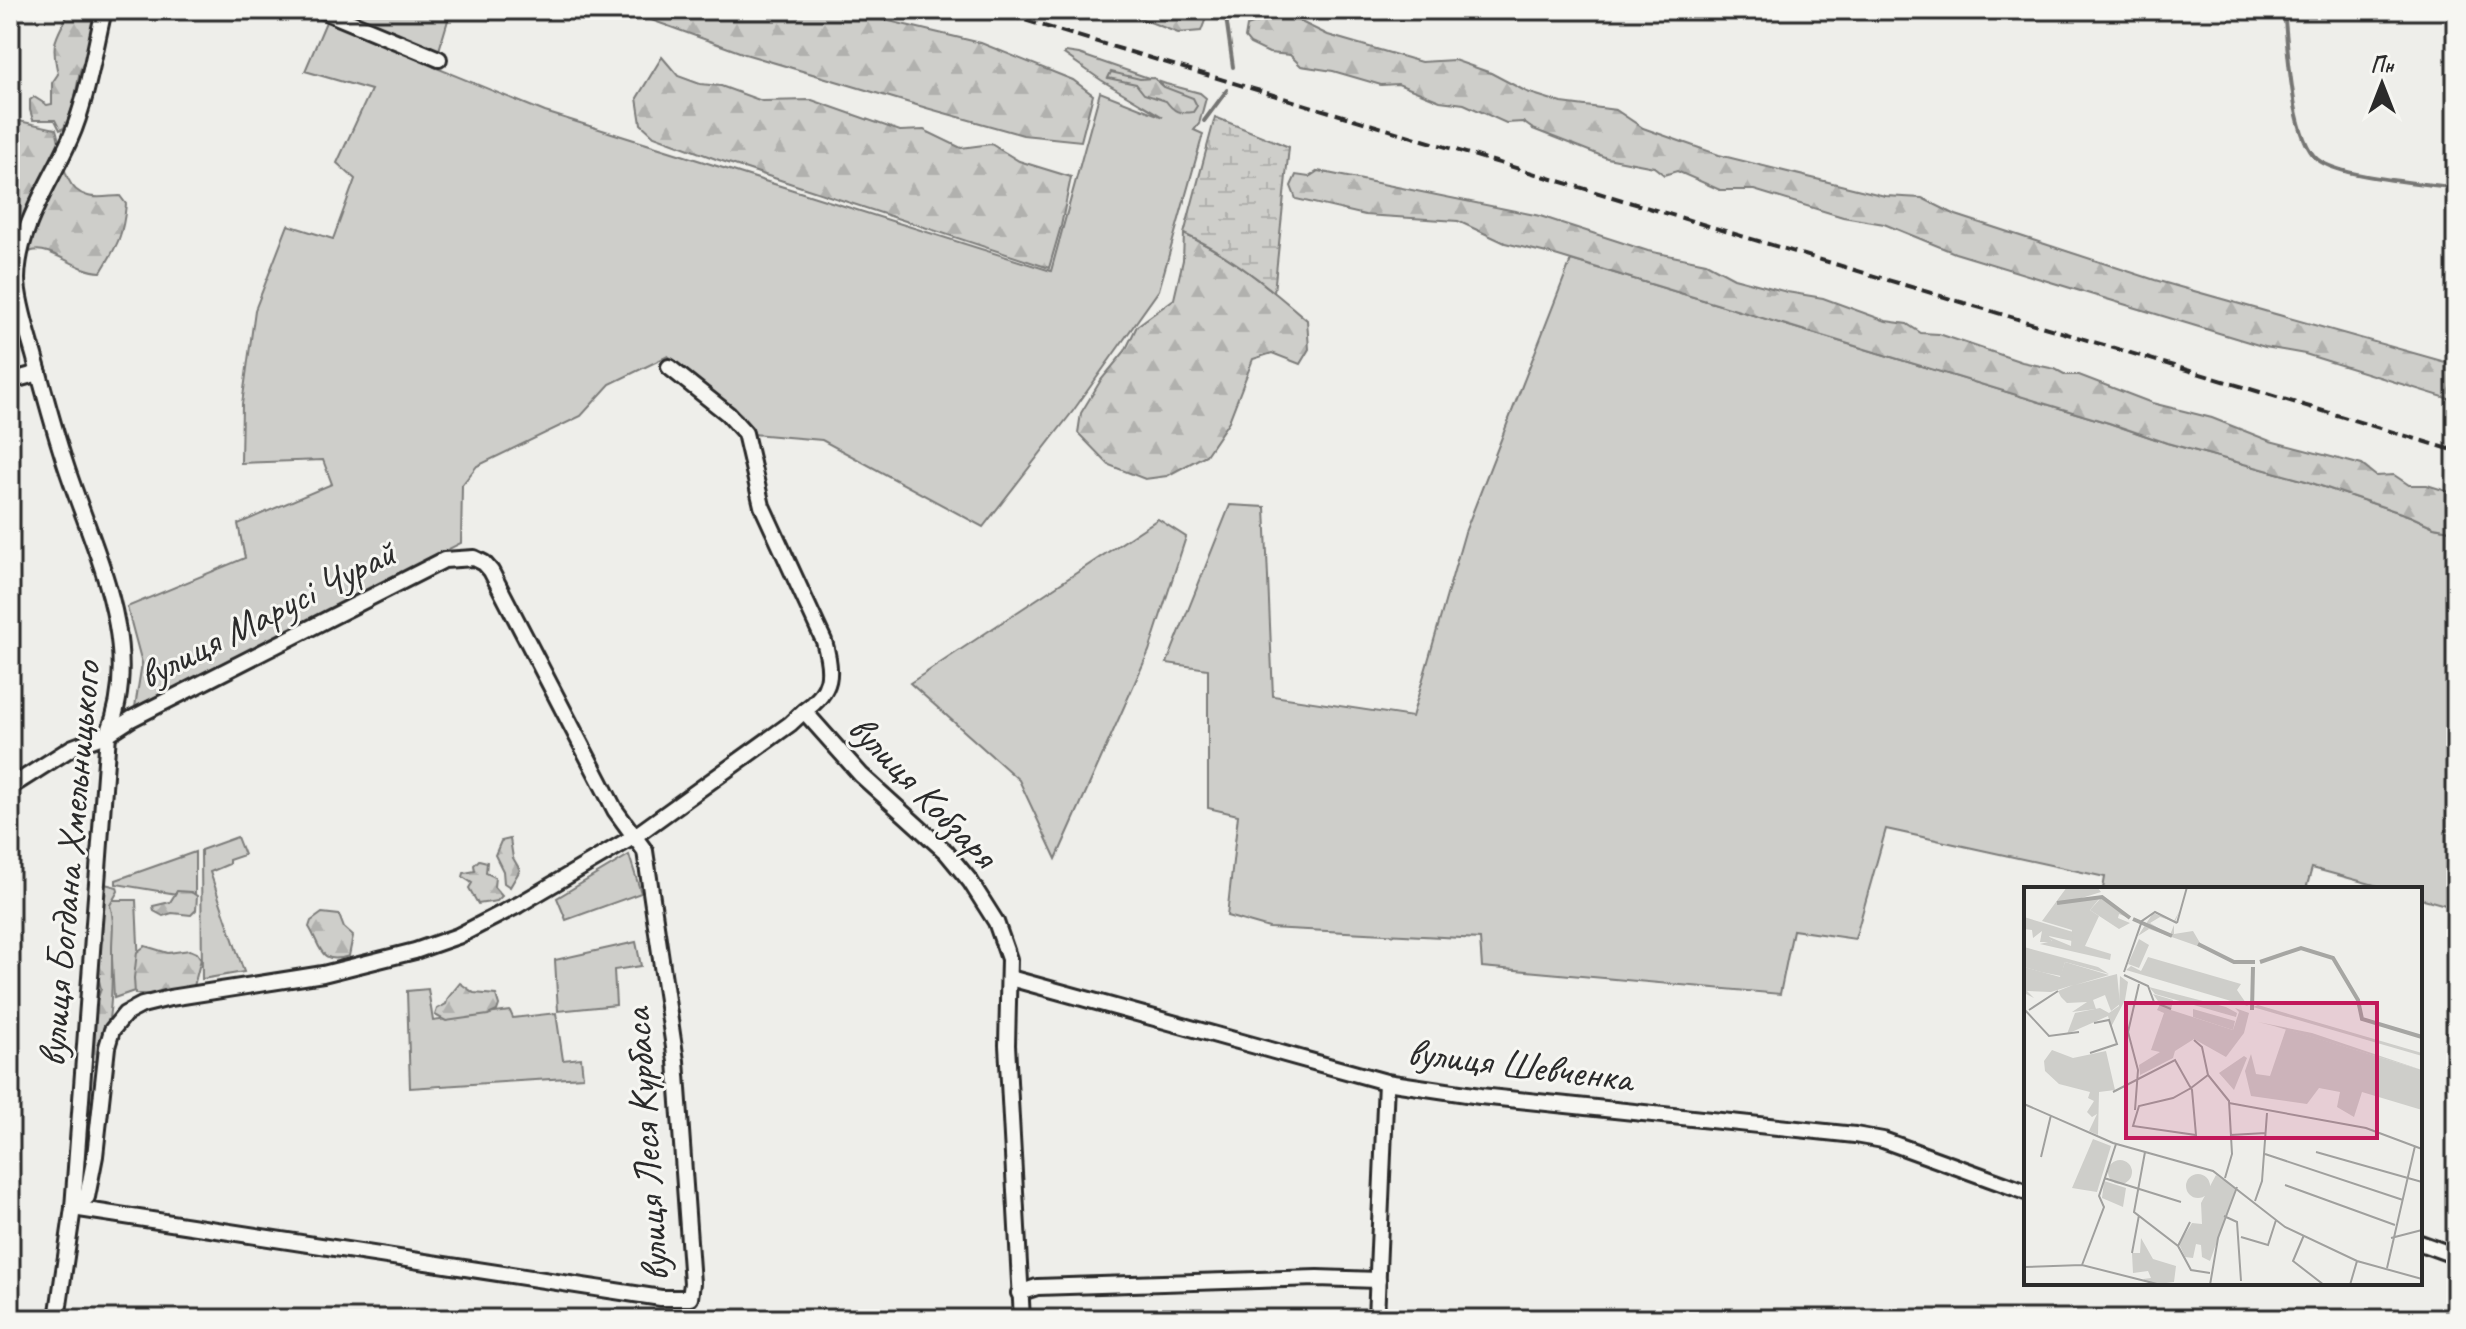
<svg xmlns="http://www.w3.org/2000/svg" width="2466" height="1329" viewBox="0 0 2466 1329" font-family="Caveat,sans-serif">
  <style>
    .green { fill: #cececa; stroke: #7c7c7a; stroke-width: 2 }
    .forest { fill: url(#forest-firs); stroke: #7c7c7a; stroke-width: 2 }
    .wetland { fill: url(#wetland-marsh); stroke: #7c7c7a; stroke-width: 2 }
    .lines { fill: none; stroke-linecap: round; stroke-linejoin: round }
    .stream { stroke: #757573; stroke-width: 4 }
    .minor-casing { stroke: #2b2b2b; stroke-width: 20 }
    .minor { stroke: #f6f6f2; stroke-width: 14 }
    .rail { stroke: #2b2b2b; stroke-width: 4; stroke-dasharray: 12 6; stroke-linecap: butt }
    .labels { text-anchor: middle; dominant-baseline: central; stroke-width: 6; stroke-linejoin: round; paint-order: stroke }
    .street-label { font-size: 40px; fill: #2b2b2b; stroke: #f6f6f2 }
    .inset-river { fill: none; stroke: #a6a6a3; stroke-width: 4 }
    .inset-road { fill: none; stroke: #a0a09e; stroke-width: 2 }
    .view { fill: #c2185b; fill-opacity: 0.15; stroke: #c2185b; stroke-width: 4 }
    .inset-edge { fill: none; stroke: #2b2b2b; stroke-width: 4 }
  </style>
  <defs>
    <pattern id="forest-firs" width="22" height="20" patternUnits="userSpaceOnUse" patternTransform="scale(2)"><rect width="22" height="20" fill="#cececa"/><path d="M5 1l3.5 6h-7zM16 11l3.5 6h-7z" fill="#b1b1ae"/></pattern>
    <pattern id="wetland-marsh" width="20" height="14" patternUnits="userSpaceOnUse" patternTransform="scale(2)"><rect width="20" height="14" fill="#cececa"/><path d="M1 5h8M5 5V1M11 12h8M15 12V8" fill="none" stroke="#b1b1ae"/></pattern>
  </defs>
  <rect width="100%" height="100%" fill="#eeeeea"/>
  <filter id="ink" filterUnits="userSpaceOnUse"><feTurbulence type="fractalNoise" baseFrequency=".0125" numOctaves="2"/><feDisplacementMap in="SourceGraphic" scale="16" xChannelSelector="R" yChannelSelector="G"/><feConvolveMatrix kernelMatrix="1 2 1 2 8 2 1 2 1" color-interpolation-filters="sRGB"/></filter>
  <g filter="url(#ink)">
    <g class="green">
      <path d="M331,10H451L434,67L545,112L1051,271L1100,92L1163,117L1101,80L1064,54L1066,52L1079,54L1166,84L1200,93L1206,98L1199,124L1194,130L1203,134L1159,290L1073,411L983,527L822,440L752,434L742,415L668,356L610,384L581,416L477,466L462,485L461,543L135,707L142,663L127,607L245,558L238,524L332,484L323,460L241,463L242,404L255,310L288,225L333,239L355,179L337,163L371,90L305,71Z"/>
      <path d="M1571,260L2109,423L2167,443L2306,481L2410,516L2434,527L2456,531V908L2420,898V889H2389L2312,868L2306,889H2103L2105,877L1886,829L1855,939L1793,930L1780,994L1482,967L1480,939L1269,928L1227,916L1238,815L1208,808V669L1167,663L1230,505L1265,507L1273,696L1412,717L1465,532Z"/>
      <path d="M1158,519L1186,537L1149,651L1056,859L1019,780L910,683Z"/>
      <path d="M237,837L244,855L229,860V864L210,872L244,972L202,979L201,850Z"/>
      <path d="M195,852V897L116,884V880Z"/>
      <path d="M629,855L641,893L566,920L557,898Z"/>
      <path d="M109,900H136L140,989L114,998Z"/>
      <path d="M636,942L641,966L614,970L616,1005L558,1011L555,960Z"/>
      <path d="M428,989L433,1021L510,1011L513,1018L556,1013L563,1060L581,1058L583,1077L410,1088L407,991Z"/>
    </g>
    <g class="forest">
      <path d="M70,10H94L90,47L80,71L73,107L64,128L60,130L55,120H33L30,110V100L34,97L47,105L52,104V83L58,74C50,39 56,40 70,10Z"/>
      <path d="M624,10H843L981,43L1073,80L1093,95L1081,141L1023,135L930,109L745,54Z"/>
      <path d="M1119,10H1209L1201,31L1178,33Z"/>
      <path d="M1270,18L1295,19L1328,35L1421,62L1454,60L1491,73L1527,92L1562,103L1616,110L1643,128L1719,155L1885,196L1922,198L1956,215L2155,280L2456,365V401L2305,354L2265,347L1955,253L1884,224L1843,217L1754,190H1720L1677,171L1664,175L1654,167L1607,158L1533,129L1523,122L1506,123L1464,104L1440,101L1398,84L1381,85L1333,71L1301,66L1290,55L1269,53L1250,44L1245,38L1247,26Z"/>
      <path d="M662,57L678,76L700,84L721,86L762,101L812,100L900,131L924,130L961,148L991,144L1019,161L1071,177L1061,226L1049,268L716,159L654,136L641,124L637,98Z"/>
      <path d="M1111,72L1140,79L1154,78L1164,87L1193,98L1197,106L1193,112C1179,114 1174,112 1166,101L1144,94L1136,84L1108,78Z"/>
      <path d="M10,119L56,129C63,151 60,189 88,196C97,199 111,196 120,196L126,204C123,236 118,244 101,272C75,271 52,246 32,251C25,253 16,261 10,266Z"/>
      <path d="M1318,171L1540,216L1648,251L1706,263L1734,278L1787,292L1823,298L1886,321L1907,324L1921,333L1939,334L2022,362L2055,369L2066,375H2079L2152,403L2212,418L2270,441L2362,465L2376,476L2394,475L2409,485H2427L2456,494V531L2434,527L2410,516L2306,481L2167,443L2109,423L1555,255L1505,243L1458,221L1365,215L1296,199L1291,186L1296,175L1309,177Z"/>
      <path d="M1184,234C1233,256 1267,286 1307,320L1309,349L1300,364L1272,353L1253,359L1229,421L1206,455L1167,476L1145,479L1109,465L1078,433L1081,413L1101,380L1125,351L1137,326L1174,299L1183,260Z"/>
      <path d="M510,839L513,858L520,870L510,887L504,883L503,871L495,855L501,841Z"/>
      <path d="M479,860L487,862L486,873L495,877L494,887L502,896L497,901L478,904L469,888L472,883L463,877L464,873L475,871L474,865Z"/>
      <path d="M105,884L117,887L118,891L110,905C115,921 112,932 112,949C112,987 113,1026 97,1061H93L87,1054L93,1011L101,989L96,968C101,958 97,949 103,939L98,912L103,900L102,887Z"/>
      <path d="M177,891L191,892L197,896L196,910L191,915L172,913L163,916L154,911L153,906L170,902Z"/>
      <path d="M322,913L339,915L344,928L353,936L349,956C319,966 321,946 309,927L311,921Z"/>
      <path d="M145,946L168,953L190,950L197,953L201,959L194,986L175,994H135L134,978L137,952Z"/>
      <path d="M460,983L474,993L496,995L499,1005L497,1011L488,1015L446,1021L435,1015L437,1009L446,1004L448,998Z"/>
    </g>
    <path class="wetland" d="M1215,117L1289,147L1274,292C1245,268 1218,249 1184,234Z"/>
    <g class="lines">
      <g class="stream">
        <path d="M1225,10L1233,67"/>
        <path d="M2284,10C2288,45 2291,137 2317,159C2340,178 2424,183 2456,188"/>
        <path d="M1204,121L1227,90"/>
      </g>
      <defs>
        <g id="minor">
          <path d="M321,10L439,59"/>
          <path d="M669,367L728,414L745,433L762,506L824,641C833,673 833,691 804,711L861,775L946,852L970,881L996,922L1009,959L1007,1045L1022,1319"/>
          <path d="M10,381L39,373"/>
          <path d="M10,787L73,747L108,734L131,719L444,560L474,558L484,563L491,571L615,810L645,851L676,1061L692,1283L690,1298H661L73,1208"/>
          <path d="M1010,978L1386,1082L1480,1096L1855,1135L1883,1140L2026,1192"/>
          <path d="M73,1208L87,1197L95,1156L107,1047L112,1030L125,1014L142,1005L170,998L323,974L415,951L458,936L518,905L635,836L790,724L804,711"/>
          <path d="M2420,1243L2456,1256"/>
          <path d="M1019,1293L1037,1287L1317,1278L1378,1280"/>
          <path d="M57,1319L73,1208L108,734C145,645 93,549 66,466C54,430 44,392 34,355C28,334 17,300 17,279C18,227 50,184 70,139C86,104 95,48 104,10"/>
          <path d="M1376,1319L1386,1082"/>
        </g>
      </defs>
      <use href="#minor" class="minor-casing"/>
      <use href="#minor" class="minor"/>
      <path class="rail" d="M991,10L2456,451"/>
    </g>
  </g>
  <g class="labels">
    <g class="street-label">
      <text transform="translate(267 614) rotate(-27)">вулиця Марусі Чурай</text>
      <text transform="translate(923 791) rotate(46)">вулиця Кобзаря</text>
      <text transform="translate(69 864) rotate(-85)">вулиця Богдана Хмельницького</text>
      <text transform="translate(1520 1065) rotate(7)">вулиця Шевченка</text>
      <text transform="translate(646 1145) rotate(-94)">вулиця Леся Курбаса</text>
    </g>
  </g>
  <g transform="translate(2024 887)">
    <rect width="398" height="398" fill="#eeeeea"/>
    <path d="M43,0H73L77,5L48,14L75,12L66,23L75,29L61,59L87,67L86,73L16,57L28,54L23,49L47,59L48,43L18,34ZM115,52L125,58L115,81L104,77ZM41,75L85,88L51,98L93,87L96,117L87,124L81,108L69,113L72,122L48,125L63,115L43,116L37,110L34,104L49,98L27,105L3,104L10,111L0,106V80L36,90ZM129,107L149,113L147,123L209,143L215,125L211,121L225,126L220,146L202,170L170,152L151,164L149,171L116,188L115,178L136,165L127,163L140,126L133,123L136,117ZM262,142L398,183V223L338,205L330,230L313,220L316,205L295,201L283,217L227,209L221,184L227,167L232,187L246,189ZM220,169L223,171L210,203L195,186ZM69,252L87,259L73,305L48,301ZM162 299a12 12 0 1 1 24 0a12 12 0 1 1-24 0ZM192,288L212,301L186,374L178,370L177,358L172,357L169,371L161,370L155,357L168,336L178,337L177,316Z" fill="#cececa"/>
    <path d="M79,10L105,31L95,27L94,31L106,36L95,42L66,23L76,12L55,14ZM156,23L151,35L136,30L126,36L146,48L150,38V47L169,44L179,61L125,42L114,49L129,26L150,34ZM0,30L49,45L48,54L25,49L28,55H16L18,44L9,51L8,43L0,42ZM0,60L74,80L85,87L41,75L37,89L17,85L0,80ZM124,70L217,97L213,103L224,119L102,83L107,79L117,84ZM96,89L104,95L101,113L87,140L84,129L43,147L51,126L76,121L85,126L95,119ZM125,100L202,120L213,126L212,130L131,107ZM234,118L398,166V169L229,120ZM169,122L211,134L209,143L169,130ZM234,135L288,146L398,183L250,139ZM28,163L49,171L82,164L91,203L75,205L74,248L65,244L73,227L68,230L63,225L70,214L64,211L66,205L35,197L21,184L20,174ZM117,351L129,372L152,379L150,395L127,398L119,392L127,391L124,384L109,386L108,366H116Z" fill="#cececa"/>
    <path d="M84 285a12 12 0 1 1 24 0a12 12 0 1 1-24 0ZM80,294L102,301L99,320L78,311Z" fill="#cececa"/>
    <path class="inset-river" d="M33,16L78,10L106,31M109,32L148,49M174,57L210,75H231M236,75L277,61L309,71L334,113L338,132L398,150M228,123L229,80"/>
    <path class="inset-road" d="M153,36L163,0M100,85L118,34L131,25L153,36M100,88L124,99L130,115L147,122M0,122L25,149L55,145M5,123L34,104M170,153L178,160L184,188L205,214L208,267L201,291M66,166L93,157L85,133L70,136M89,205L151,173L165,198L167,201L168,203L172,248L109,239L115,219L149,211L167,201L184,188M205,216L342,241L398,262M0,217L89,256L189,284L261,340L333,374L398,392M111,223L114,183L104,145L115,97M206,248L242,246M121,265L110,325L154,359L167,383L186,386M292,265L398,295M241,267L379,313M17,270L27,228M80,291L157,315M261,298L371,338M231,314L238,294L243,226M200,329L213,335L217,394M280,348L269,374L300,398M217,350L244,358L252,333M367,351L398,343M154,359L166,335M108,366L115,328M58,378L80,320L75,309L92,257M0,380L58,378L137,398M363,381L391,259M186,398L194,351L213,300M326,398L333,374"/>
    <path class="view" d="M102,116H353V251H102Z"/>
    <rect width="398" height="398" class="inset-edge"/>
  </g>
  <rect width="2466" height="1329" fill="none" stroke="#f6f6f2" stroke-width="40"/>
  <rect x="20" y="20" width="2426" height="1289" fill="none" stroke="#2b2b2b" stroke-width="3" filter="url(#ink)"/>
  <g transform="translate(2382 84)" stroke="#f6f6f2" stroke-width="6" paint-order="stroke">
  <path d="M0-6L14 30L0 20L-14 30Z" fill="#2b2b2b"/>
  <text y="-12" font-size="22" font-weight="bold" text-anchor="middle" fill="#2b2b2b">Пн</text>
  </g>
</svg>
